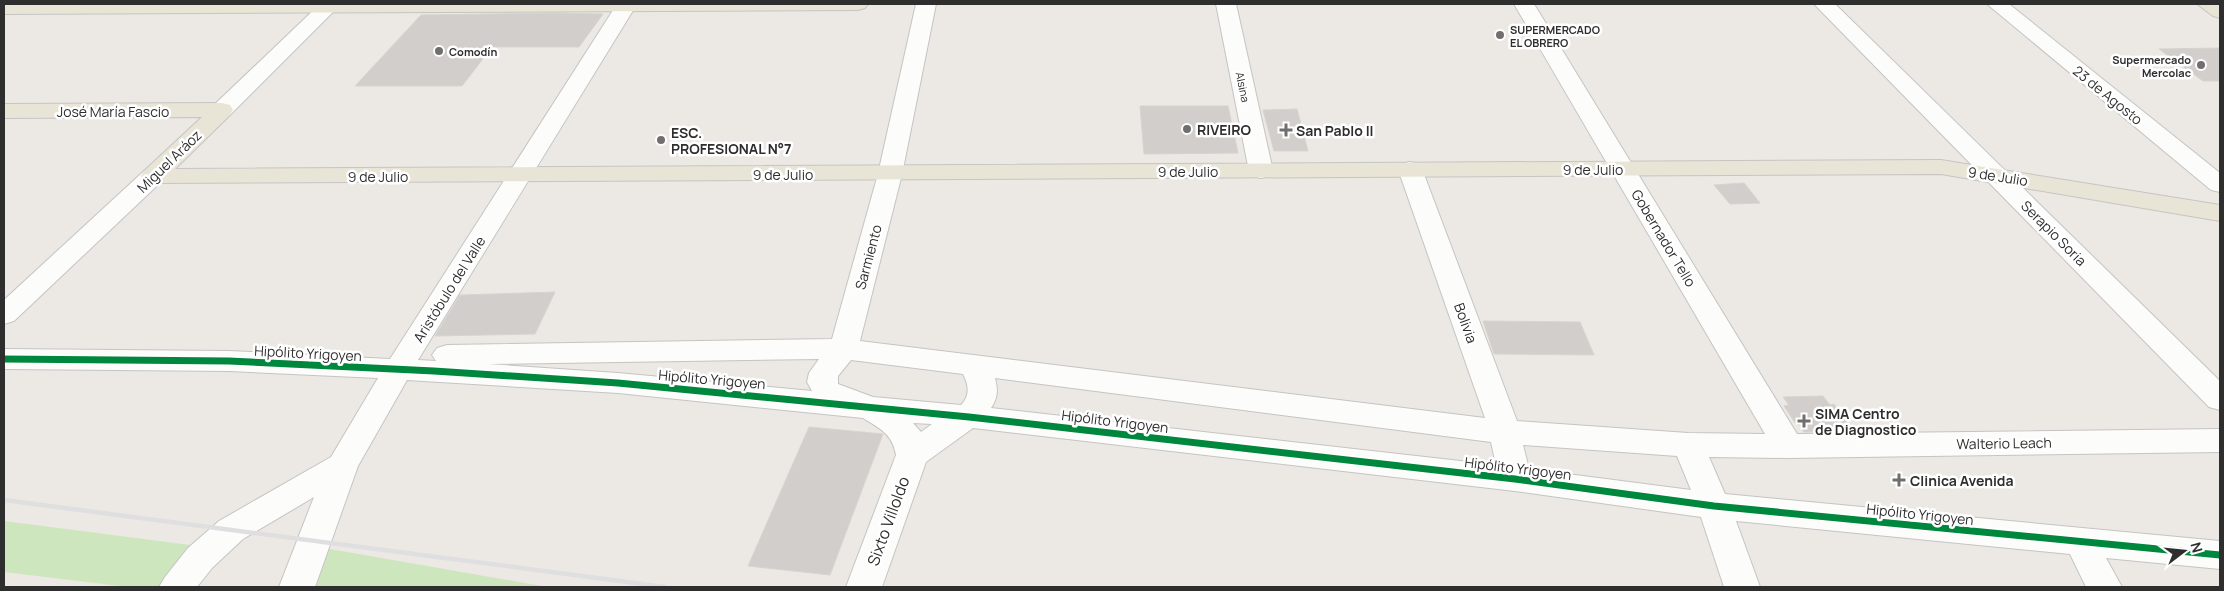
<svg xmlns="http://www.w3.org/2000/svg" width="2224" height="591" viewBox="0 0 2224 591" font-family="Manrope,sans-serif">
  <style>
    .green { fill: #cee6be }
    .building { fill: #d1cecb; stroke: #d7d4d0 }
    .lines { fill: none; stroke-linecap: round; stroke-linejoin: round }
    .minor-casing { stroke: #c5c4c5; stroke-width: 2 }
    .major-casing { stroke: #c6c5c4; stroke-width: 2 }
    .minor { fill: #fcfcfb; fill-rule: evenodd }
    .major { fill: #e8e4d6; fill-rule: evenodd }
    .rail { stroke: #dfdfe1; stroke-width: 4.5 }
    .cycleway-casing { stroke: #fff; stroke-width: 10 }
    .cycleway { stroke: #00873e; stroke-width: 7 }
    .poi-dot { fill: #706f6e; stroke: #fff; stroke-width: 2 }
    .labels { text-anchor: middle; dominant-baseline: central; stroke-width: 5; stroke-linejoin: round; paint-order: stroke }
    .far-poi-label { font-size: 11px; font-weight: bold; fill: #2e2e2e; stroke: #fff; text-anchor: start }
    .far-street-label { font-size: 11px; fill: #2e2e2e; stroke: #fff }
    .street-label { font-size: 14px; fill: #2e2e2e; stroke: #fff }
    .poi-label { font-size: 14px; font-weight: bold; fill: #2e2e2e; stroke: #fff; text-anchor: start }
    .near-street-label { font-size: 16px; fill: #2e2e2e; stroke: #fff }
  </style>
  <rect width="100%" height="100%" fill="#ece8e4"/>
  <g class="green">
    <path d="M4,521L198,546L163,587H128L4,572Z"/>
    <path d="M324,548L548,587H308Z"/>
  </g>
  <g class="building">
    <path d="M556,13L603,14L579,47H492L462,86H355L421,15Z"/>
    <path d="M2220,48V81H2203L2159,49Z"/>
    <path d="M1140,106H1228L1238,153L1144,154Z"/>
    <path d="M1297,109L1308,151H1274L1263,110Z"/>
    <path d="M1744,183L1760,203L1730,204L1714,185Z"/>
    <path d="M555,292L535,334L435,336L460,295Z"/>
    <path d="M1483,321L1580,322L1594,355L1494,354Z"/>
    <path d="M1823,396L1830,405L1834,404L1853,431L1804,432L1800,425L1796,424L1784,406L1789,405L1783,397Z"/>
    <path d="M809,427L883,434L830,575L748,566Z"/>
  </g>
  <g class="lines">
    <defs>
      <g id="minor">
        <path d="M320,4H341L230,115L222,117L214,115L211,110L214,105Z"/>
        <path d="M617,4H637L418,360L436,361L432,355L437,348L447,345L832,339L878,174L916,4H936L902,174L860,341L1485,418L1398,169L1401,164L1410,162L1419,164L1422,169L1517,421L1688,433L1765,434L1514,4H1534L1797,434L2220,429V452L1788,458L1709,457L1725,494L2220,541V569L2106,558L2122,587H2086L2070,554L1736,521L1760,587H1724L1701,517L1515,491L973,428L926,462L882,587H846L896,455C892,433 880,429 863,418L618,393L407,380L358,466L315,587H279L314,497L243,539L212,568L197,587H159L165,577L188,548L219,521L331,457L378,378L229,371L4,369V349L229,351L390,359ZM819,359L809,373L807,382L812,391L618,373L488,364ZM851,360L963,374C969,385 970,396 961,405L873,397L838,384V376ZM995,378L1491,442L1496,465L991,408C998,398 998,390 995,378ZM913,423L932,424L921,432ZM1523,445L1677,456L1691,490L1529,469Z"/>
        <path d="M1216,4H1236L1273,171L1270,176L1261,178L1252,176L1249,171Z"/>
        <path d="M1814,4H1835L2220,381V410L2209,407Z"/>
        <path d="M1987,4H2009L2220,173V192L2211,190Z"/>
        <path d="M153,169L162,171L165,176L162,181L14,321L4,324V300L144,171Z"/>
      </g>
      <g id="major">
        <path d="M4,4H868L865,8L858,10L4,14Z"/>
        <path d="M2197,4H2220V18L2213,16Z"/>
        <path d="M222,103L230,105L233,110L230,115L175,169L1941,160L2220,205V221L1941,174L153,183L144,181L141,176L144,171L202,117L4,118V104Z"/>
      </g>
    </defs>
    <use href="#minor" class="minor-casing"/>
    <use href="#major" class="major-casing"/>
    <use href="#minor" class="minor"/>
    <use href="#major" class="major"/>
    <path class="rail" d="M4,500L665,587"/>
    <defs>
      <path id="cycleway" d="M4,359L229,361L434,371L618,383L969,417L1515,479L1714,506L2220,555"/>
    </defs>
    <use href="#cycleway" class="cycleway-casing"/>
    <use href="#cycleway" class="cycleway"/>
  </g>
  <g class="poi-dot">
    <circle cx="1500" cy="35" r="5"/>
    <circle cx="439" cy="51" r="5"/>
    <circle cx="2201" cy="65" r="5"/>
    <circle cx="1187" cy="129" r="5"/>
    <path d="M1283.5 122.5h5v5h5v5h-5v5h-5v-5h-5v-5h5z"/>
    <circle cx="661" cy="140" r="5"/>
    <path d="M1801.5 413.5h5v5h5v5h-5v5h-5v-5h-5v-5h5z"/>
    <path d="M1896.5 472.5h5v5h5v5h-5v5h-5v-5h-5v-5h5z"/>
  </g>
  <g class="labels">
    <g class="far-poi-label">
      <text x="1510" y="29">SUPERMERCADO<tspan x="1510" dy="13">EL OBRERO</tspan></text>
      <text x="449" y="51">Comodín</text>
      <text x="2191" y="59" text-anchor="end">Supermercado<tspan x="2191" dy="13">Mercolac</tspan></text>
    </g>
    <g class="far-street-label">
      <text transform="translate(1243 87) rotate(78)">Alsina</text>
    </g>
    <g class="street-label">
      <text transform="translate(2108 95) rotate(39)">23 de Agosto</text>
      <text x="113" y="111">José María Fascio</text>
      <text transform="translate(169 161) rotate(-44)">Miguel Aráoz</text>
      <text x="1593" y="169">9 de Julio</text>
      <text x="1188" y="171">9 de Julio</text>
      <text x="783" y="174">9 de Julio</text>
      <text x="378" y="176">9 de Julio</text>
      <text transform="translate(1998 176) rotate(9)">9 de Julio</text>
      <text transform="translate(2054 233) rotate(45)">Serapio Soria</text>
      <text transform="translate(1664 238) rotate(59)">Gobernador Tello</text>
      <text transform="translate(868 257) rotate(-75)">Sarmiento</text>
      <text transform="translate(449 289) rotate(-58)">Aristóbulo del Valle</text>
      <text transform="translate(1466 323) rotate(70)">Bolivia</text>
      <text transform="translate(308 353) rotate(3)">Hipólito Yrigoyen</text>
      <text transform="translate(712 379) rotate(5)">Hipólito Yrigoyen</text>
      <text transform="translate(1115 421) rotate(7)">Hipólito Yrigoyen</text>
      <text transform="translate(2004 443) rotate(-1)">Walterio Leach</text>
      <text transform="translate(1518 468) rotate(7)">Hipólito Yrigoyen</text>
      <text transform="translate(1920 514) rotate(6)">Hipólito Yrigoyen</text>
    </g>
    <g class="poi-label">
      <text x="1197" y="129">RIVEIRO</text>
      <text x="1296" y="130">San Pablo II</text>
      <text x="671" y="132">ESC.<tspan x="671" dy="16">PROFESIONAL N°7</tspan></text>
      <text x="1815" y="413">SIMA Centro<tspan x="1815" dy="16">de Diagnostico</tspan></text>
      <text x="1910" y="480">Clinica Avenida</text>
    </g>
    <g class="near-street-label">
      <text transform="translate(888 521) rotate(-70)">Sixto Villoldo</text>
    </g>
  </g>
  <rect width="2224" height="591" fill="none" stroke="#2e2e2e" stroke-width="10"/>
  <g transform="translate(2184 551) rotate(74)" stroke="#ffffff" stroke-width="4" paint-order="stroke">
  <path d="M0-4L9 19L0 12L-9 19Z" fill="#2e2e2e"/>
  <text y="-8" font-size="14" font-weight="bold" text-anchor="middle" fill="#2e2e2e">N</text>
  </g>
</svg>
